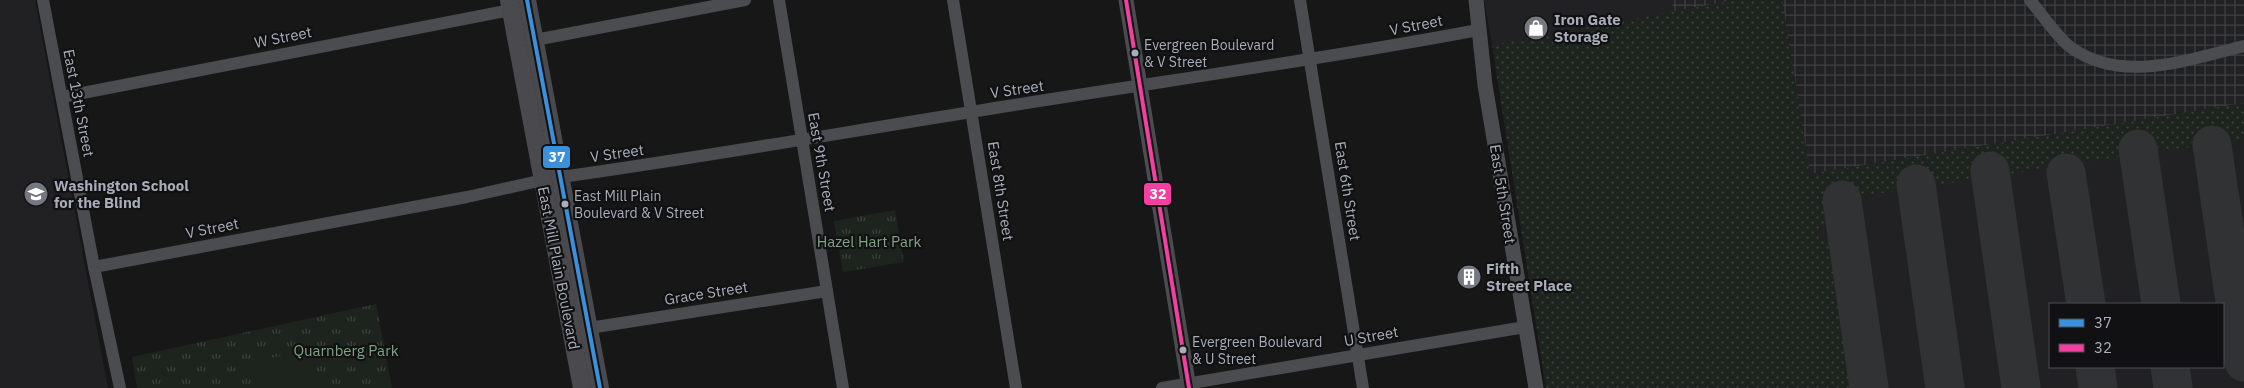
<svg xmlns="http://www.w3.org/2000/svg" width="2244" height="388" viewBox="0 0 2244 388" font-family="'IBM Plex Sans',sans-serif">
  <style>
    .built { fill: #212123; fill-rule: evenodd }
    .industrial { fill: url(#industrial-grid) }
    .grass { fill: url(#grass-dots) }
    .park { fill: url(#park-tufts) }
    .pitch { fill: #1d241e }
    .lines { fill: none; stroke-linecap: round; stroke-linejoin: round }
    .taxiway { stroke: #313233; stroke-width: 39 }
    .minor { stroke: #4b4c50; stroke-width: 12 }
    .tertiary { stroke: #4b4c50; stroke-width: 15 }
    .secondary { stroke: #4a4a4e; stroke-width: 18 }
    .bus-1-casing { stroke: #111113; stroke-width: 8 }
    .bus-2-casing { stroke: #111113; stroke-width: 8 }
    .bus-1 { stroke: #3a90db; stroke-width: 4 }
    .bus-2 { stroke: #f240a1; stroke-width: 4 }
    .bus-dot { fill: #a8adb8; stroke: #111113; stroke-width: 2 }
    .labels { text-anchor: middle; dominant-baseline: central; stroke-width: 4.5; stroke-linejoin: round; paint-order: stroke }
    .bus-label { font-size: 14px; fill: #a8adb8; stroke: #111113; text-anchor: start }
    .poi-label { font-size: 15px; font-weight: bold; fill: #a8adb8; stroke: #111113; text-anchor: start }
    .street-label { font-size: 15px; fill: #a8adb8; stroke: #111113 }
    .park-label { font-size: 15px; fill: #7fa381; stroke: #111113 }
    .line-badge { stroke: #111113; stroke-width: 2 }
    .badge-label { font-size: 14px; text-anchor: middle; font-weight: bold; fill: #fff }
  </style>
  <defs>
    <pattern id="industrial-grid" width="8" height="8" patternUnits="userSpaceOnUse" patternTransform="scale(1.25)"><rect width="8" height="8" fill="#212123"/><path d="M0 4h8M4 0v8" fill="none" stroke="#3e3f41"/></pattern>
    <pattern id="grass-dots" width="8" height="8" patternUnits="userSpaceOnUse" patternTransform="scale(1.25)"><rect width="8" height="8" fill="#1d241e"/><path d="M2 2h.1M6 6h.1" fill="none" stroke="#3b413d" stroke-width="1.8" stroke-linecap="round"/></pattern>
    <pattern id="park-tufts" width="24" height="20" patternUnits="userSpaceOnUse" patternTransform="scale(1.25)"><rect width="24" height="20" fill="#1d241e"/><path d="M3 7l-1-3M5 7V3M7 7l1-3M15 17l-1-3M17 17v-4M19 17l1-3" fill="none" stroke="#3b413d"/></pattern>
  </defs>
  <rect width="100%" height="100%" fill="#171717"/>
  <g class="built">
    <path d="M0,0H35L108,388H0Z"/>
    <path d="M1484,0H1671L1674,11L1736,0H1782L1810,174L2244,103V388H1553ZM2050,304H2223V367H2050Z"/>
  </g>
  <g class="industrial">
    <path d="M1671,0H1736L1674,11Z"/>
    <path d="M1782,0H2244V103L1810,174Z"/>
  </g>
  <path class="grass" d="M1736,0H1782L1810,174L2244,103V139L2231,140L2230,134L2191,143V147L2161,151L2156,146L2118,152V157L2084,163L2083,156L2044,163V169L2010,174L2006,168L1970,174V180L1937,185L1935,181L1896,185L1895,191L1835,200L1837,222L1819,226L1821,239L1839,237L1862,388H1546L1492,45Z"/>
  <g class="park">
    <path d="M895,210L904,262L843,272L834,221Z"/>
    <path d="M376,304L392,388H137L132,357Z"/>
  </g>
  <path class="pitch" d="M308,350L314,388H253L250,370L257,361Z"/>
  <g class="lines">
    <g class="taxiway">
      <path d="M2212,145L2244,362"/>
      <path d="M2138,149L2161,304"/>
      <path d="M1990,171L2021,388"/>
      <path d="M2066,173L2086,304"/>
      <path d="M1916,184L1945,388"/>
      <path d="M1842,200L1869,388"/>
      <path d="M2095,367L2098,388"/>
      <path d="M2170,367L2173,388"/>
    </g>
    <g class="minor">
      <path d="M43,0L94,267L120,388"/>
      <path d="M779,0L843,388"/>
      <path d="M953,0L1016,388"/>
      <path d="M1300,0L1363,388"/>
      <path d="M2030,0C2041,13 2060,41 2073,49C2125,84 2189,59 2244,46"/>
      <path d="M535,40L745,0"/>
      <path d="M62,97L511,10"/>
      <path d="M561,177C698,158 834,134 971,112C1140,84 1310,62 1478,30"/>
      <path d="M94,267L467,197L543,180"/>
      <path d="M589,328L827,291"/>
      <path d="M1162,388L1525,327"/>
    </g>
    <g class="tertiary">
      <path d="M1126,0L1189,388"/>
      <path d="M1476,0L1485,85L1536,388"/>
    </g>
    <g class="secondary">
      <path d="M509,0L582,388"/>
      <path d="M527,0L600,388"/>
    </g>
    <defs>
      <path id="bus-1" d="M527,0L600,388"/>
      <path id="bus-2" d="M1126,0L1189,388"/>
    </defs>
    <use href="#bus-1" class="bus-1-casing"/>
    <use href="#bus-2" class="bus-2-casing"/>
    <use href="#bus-1" class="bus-1"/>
    <use href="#bus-2" class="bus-2"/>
  </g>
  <defs>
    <symbol id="shop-disc" viewBox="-11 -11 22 22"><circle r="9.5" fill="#757880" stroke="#111113"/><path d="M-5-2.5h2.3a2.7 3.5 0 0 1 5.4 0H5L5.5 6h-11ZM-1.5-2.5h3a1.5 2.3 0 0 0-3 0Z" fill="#fff"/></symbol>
    <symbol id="school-disc" viewBox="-11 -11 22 22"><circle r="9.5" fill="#757880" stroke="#111113"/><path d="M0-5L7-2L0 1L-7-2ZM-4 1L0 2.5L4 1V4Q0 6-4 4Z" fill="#fff"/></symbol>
    <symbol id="building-disc" viewBox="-11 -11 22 22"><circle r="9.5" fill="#757880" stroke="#111113"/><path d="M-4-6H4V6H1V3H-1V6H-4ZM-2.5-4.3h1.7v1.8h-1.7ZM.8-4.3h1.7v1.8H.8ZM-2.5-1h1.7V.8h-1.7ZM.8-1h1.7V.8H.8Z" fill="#fff"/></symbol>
  </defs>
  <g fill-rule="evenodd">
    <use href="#shop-disc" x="1522" y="14" width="28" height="28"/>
    <use href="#school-disc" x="22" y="180" width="28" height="28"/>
    <use href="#building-disc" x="1455" y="263" width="28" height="28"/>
  </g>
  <g class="bus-dot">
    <circle cx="1135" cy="53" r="4.5"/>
    <circle cx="565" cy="204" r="4.5"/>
    <circle cx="1183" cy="350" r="4.5"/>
  </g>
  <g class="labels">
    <g class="bus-label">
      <text x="1144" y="45">Evergreen Boulevard<tspan x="1144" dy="17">&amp; V Street</tspan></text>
      <text x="574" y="196">East Mill Plain<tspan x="574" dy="17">Boulevard &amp; V Street</tspan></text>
      <text x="1192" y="342">Evergreen Boulevard<tspan x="1192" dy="17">&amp; U Street</tspan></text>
    </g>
    <g class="poi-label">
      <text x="1554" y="19">Iron Gate<tspan x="1554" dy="17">Storage</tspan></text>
      <text x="54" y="185">Washington School<tspan x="54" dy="17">for the Blind</tspan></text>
      <text x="1486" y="268">Fifth<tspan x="1486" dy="17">Street Place</tspan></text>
    </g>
    <g class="street-label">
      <text transform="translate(1416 25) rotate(-11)">V Street</text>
      <text transform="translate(283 37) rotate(-11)">W Street</text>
      <text transform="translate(1017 89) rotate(-8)">V Street</text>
      <text transform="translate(79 103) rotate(79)">East 13th Street</text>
      <text transform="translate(617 153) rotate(-8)">V Street</text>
      <text transform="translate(822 162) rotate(80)">East 9th Street</text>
      <text transform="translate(1001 191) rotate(81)">East 8th Street</text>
      <text transform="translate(1348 191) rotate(81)">East 6th Street</text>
      <text transform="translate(1503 194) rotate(81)">East 5th Street</text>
      <text transform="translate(212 228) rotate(-11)">V Street</text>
      <text transform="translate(559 268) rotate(79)">East Mill Plain Boulevard</text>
      <text transform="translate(706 293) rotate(-9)">Grace Street</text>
      <text transform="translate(1371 336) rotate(-10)">U Street</text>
    </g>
    <g class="park-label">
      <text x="869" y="241">Hazel Hart Park</text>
      <text x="346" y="350">Quarnberg Park</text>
    </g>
  </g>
  <g class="line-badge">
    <rect x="542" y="145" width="29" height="24" rx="5" fill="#3a90db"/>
    <rect x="1143" y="182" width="29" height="24" rx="5" fill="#f240a1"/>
  </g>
  <g class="badge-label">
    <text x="557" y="162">37</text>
    <text x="1158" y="199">32</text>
  </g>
  <rect x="2049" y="303" width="175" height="65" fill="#111113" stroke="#4d4f55"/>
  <rect x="2059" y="319" width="25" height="8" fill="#3a90db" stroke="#4d4f55"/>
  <text x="2094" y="328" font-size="15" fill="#a8adb8">37</text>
  <rect x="2059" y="344" width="25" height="8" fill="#f240a1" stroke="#4d4f55"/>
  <text x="2094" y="353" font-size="15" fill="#a8adb8">32</text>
</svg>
